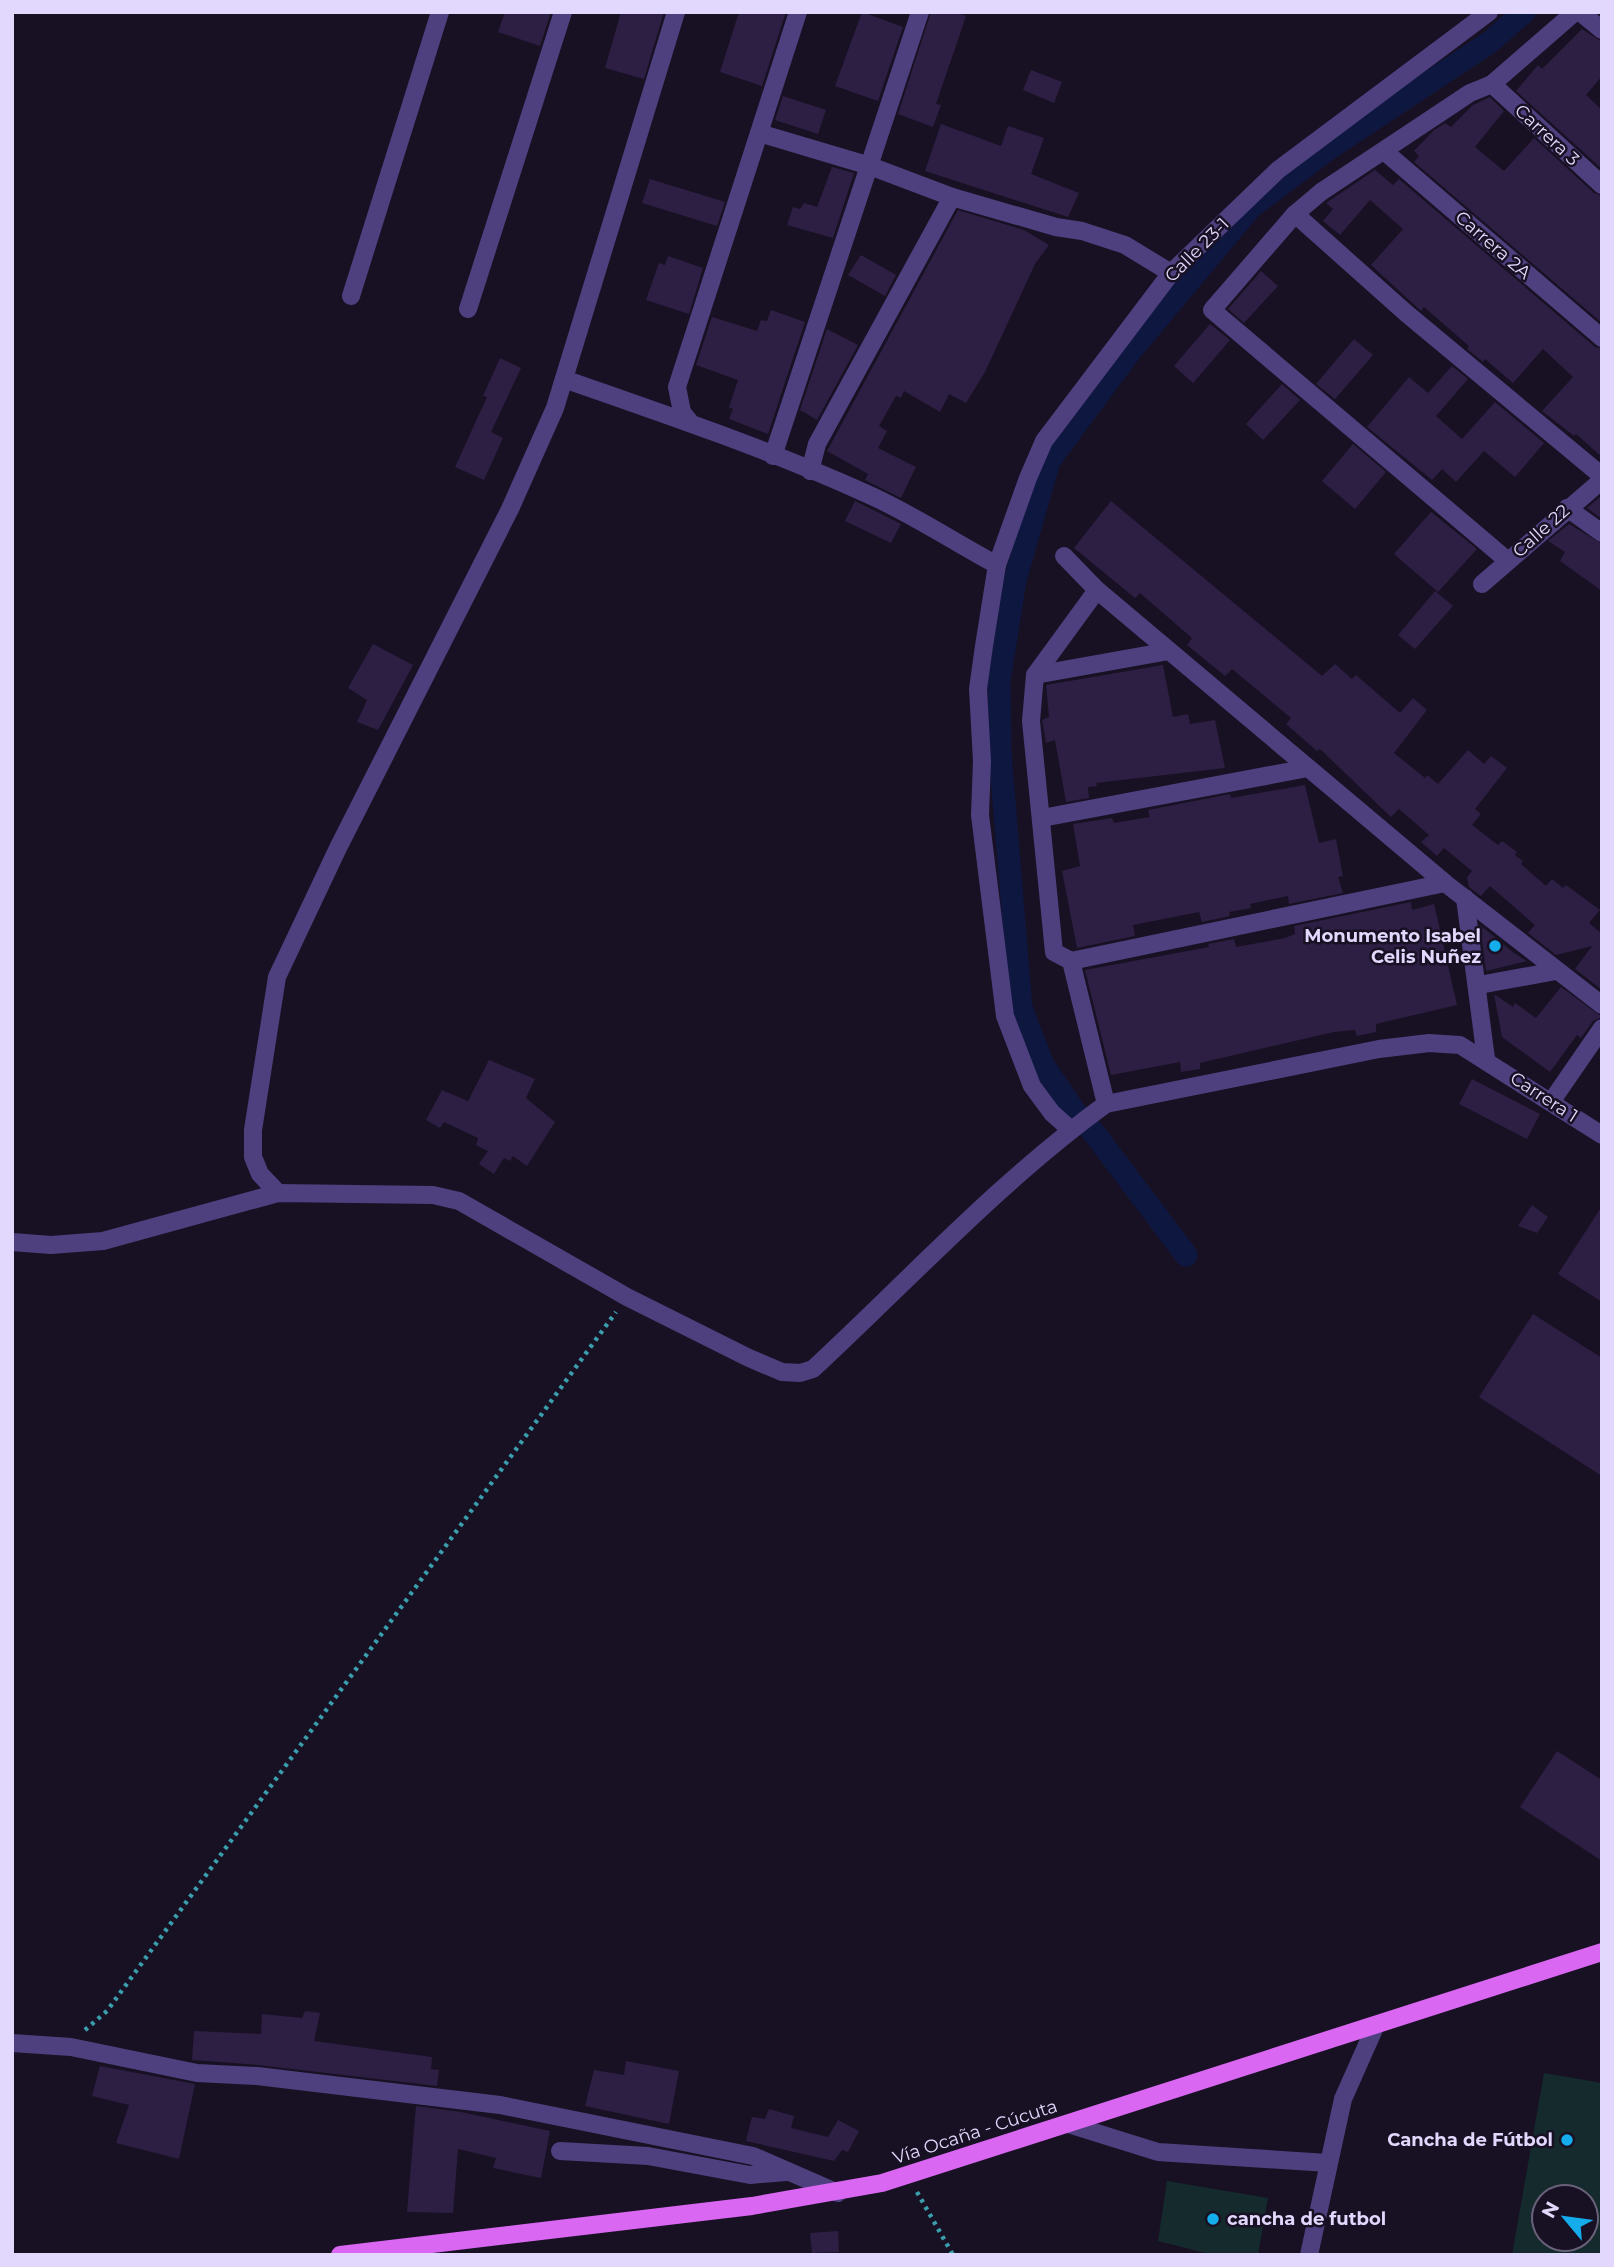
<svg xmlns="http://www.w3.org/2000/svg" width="1614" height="2267" viewBox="0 0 1614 2267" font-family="Montserrat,sans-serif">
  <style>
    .grass { fill: #142a2d; fill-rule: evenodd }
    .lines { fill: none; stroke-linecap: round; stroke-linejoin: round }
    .canal { stroke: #0e173f; stroke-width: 23 }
    .building { fill: #2d1e43 }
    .path { stroke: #3a9ead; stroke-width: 4.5; stroke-dasharray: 3.5 5; stroke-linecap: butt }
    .minor { stroke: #4e407f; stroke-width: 18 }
    .primary { stroke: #d967f2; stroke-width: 18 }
    .poi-dot { fill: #14aceb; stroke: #181124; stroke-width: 2.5 }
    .labels { text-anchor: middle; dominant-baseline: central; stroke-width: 5; stroke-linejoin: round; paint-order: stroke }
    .street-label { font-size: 18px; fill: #e2d7fc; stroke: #181124 }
    .poi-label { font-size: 18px; font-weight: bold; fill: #e2d7fc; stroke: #181124; text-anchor: end }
  </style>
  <rect width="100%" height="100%" fill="#181124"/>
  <g class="grass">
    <path d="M1544,2073L1602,2083V2255H1512ZM1544,2197H1586V2239H1544Z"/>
    <path d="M1167,2181L1268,2198L1258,2255H1213L1158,2241Z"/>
  </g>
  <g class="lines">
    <g class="canal">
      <path d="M1077,1115L1043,1065L1021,1008L1000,753L999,681L1015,580L1049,461L1129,353L1251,207L1327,150L1490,42L1524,12"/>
      <path d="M1091,1129L1186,1255"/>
    </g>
  </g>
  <g class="building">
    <path d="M505,12H551L540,46L498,32Z"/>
    <path d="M621,12H664L644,79L605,68Z"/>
    <path d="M739,12H786L762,86L720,72Z"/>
    <path d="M862,12L903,27L878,101L835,86Z"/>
    <path d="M931,12H954L966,16L936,104L941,105L933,127L898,114Z"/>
    <path d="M1582,29L1602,42V76L1586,95L1602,110V169L1516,91L1538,65L1542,69Z"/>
    <path d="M1031,70L1062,82L1054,103L1023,90Z"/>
    <path d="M783,96L826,110L818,134L775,120Z"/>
    <path d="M1490,97L1504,111L1475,147L1504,171L1534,138L1594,193L1602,196V323L1414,162L1419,156L1414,151L1434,130L1445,123L1451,127L1473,105Z"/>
    <path d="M941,124L1001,146L1008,126L1044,138L1031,174L1079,193L1068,217L925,171Z"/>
    <path d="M832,167L854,173L833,238L787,225L793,207L800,209L804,203L817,207Z"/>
    <path d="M1375,170L1393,185L1399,179L1595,347L1602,349V457L1576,434L1574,436L1542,411L1573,377L1543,349L1513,383L1485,359L1483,362L1467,349L1469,346L1424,307L1421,311L1371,265L1403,229L1370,200L1340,235L1323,221L1333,209L1326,203Z"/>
    <path d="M650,179L725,202L717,226L642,203Z"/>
    <path d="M958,210L1024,230L1049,245L1035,264L985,372L966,403L949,394L940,412L904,391L901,398L896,396L879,426L887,431L878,448L916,467L901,498L865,480L868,474L827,451Z"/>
    <path d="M861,255L896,275L885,296L848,275Z"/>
    <path d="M668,256L703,268L689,314L646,300L659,263L665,265Z"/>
    <path d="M1261,271L1278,286L1244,323L1228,309Z"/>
    <path d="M771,310L805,322L768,434L729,419L733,409L729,407L738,380L696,365L712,317L757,331L761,320L767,321Z"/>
    <path d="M1210,324L1230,340L1193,383L1174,366Z"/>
    <path d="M827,329L858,345L817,420L800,410Z"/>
    <path d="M1354,339L1373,355L1335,399L1316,384Z"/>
    <path d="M500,358L521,368L491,432L503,438L484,480L455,467L487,397L483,396Z"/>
    <path d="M1452,366L1468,379L1436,416L1462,439L1495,402L1544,443L1515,477L1484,451L1456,482L1442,469L1432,480L1367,427L1409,377L1428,393Z"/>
    <path d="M1282,384L1300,400L1263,440L1246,424Z"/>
    <path d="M1353,444L1386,472L1355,509L1322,481Z"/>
    <path d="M1602,495V519L1587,508Z"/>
    <path d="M855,501L901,524L891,543L845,521Z"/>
    <path d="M1111,501L1322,676L1335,664L1352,679L1356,675L1400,713L1413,698L1427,710L1394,753L1425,778L1427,775L1438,784L1468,750L1484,764L1491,756L1507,768L1475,809L1481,814L1472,825L1498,845L1502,841L1517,852L1515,855L1523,861L1521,864L1546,886L1552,879L1563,888L1566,885L1600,910L1589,923L1602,934V990L1575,969L1592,946L1556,955L1528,933L1535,925L1490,886L1481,896L1469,887L1467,877L1472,871L1444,848L1437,856L1421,842L1429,835L1399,809L1391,817L1320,749L1317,751L1286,724L1291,718L1232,669L1225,676L1187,645L1192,638L1140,593L1135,598L1074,548Z"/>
    <path d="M1431,512L1477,549L1438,592L1394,554Z"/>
    <path d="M1569,524L1602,544V591L1560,561L1565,552L1548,541Z"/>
    <path d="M1435,591L1453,606L1415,649L1398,635Z"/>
    <path d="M373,644L413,665L378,730L357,722L367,700L348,688Z"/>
    <path d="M1163,665L1173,717L1188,714L1190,724L1215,720L1225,768L1096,783L1097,786L1088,787L1089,798L1066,802L1055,740L1046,743L1042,720L1049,717L1046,685Z"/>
    <path d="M1305,785L1319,843L1336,839L1343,876L1338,877L1343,893L1289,904L1288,896L1250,904L1251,908L1229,912L1230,916L1202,922L1199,912L1133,925L1135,936L1077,948L1062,871L1080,866L1073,824L1112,818L1114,823L1150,817L1148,810L1230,794L1231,798Z"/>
    <path d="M1411,902L1412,910L1434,904L1457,1005L1376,1024V1032L1357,1036L1355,1030L1334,1032L1200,1063V1069L1181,1072L1180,1062L1111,1075L1085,970L1209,947L1208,944L1234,939L1236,947L1285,938L1295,934L1294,926Z"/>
    <path d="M1480,925L1514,953L1527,961L1486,971Z"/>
    <path d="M1561,987L1602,1017L1593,1021L1581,1038L1577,1035L1550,1072L1502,1037L1494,994L1513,1007L1515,1003L1536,1018Z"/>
    <path d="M489,1060L535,1079L526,1098L555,1122L527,1166L513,1156L510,1161L504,1158L494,1174L479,1164L488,1151L476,1145L478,1138L444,1122L440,1128L426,1120L442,1090L468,1101Z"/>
    <path d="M1472,1079L1540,1114L1527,1139L1459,1104Z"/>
    <path d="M1532,1205L1548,1217L1537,1233L1518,1226Z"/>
    <path d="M1602,1206V1302L1558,1274Z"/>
    <path d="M1533,1314L1602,1358V1476L1479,1397Z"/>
    <path d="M1557,1751L1602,1780V1861L1520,1807Z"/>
    <path d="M305,2011L320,2013L314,2041L432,2057L431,2069L439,2070L437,2086L258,2065L192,2060L194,2031L261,2034L262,2014L302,2018Z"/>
    <path d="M626,2061L679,2071L669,2124L585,2106L594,2070L624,2075Z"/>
    <path d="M100,2066L195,2084L179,2159L116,2143L129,2105L92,2096Z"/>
    <path d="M416,2106L461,2112L550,2131L541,2178L493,2168L496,2158L458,2149L453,2213L407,2212Z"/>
    <path d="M769,2109L794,2116L791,2128L828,2137L838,2120L859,2131L848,2152L842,2150L834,2161L746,2141L752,2117L765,2119Z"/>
    <path d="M838,2231L839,2252L812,2253L810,2233Z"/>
  </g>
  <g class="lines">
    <g class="path">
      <path d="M85,2030L107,2011L616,1312"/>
      <path d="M917,2192L953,2255"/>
    </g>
    <g class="minor">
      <path d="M1580,12L1602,30"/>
      <path d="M1492,84L1602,185"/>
      <path d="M759,133L870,166L952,197L1056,227L1082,231L1125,245L1171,273"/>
      <path d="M1384,151L1602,338"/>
      <path d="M1295,214L1406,313L1602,476"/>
      <path d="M351,296L440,12"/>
      <path d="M468,309L563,12"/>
      <path d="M564,379C665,414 767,449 865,493C911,513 952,541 997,565"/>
      <path d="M690,422L682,412L677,387L798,12"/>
      <path d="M773,456L920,12"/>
      <path d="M810,471L817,444L952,197"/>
      <path d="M1567,508L1602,533"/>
      <path d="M1064,556L1097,590L1445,883L1602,1005"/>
      <path d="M1508,561L1212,310L1295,214L1321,192L1470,93L1492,84L1575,12"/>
      <path d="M1482,584L1602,480"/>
      <path d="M1097,590L1035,675L1031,721L1054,952L1071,961L1106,1104"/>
      <path d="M1035,675L1169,651"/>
      <path d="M1042,818L1308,768"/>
      <path d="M1465,898L1486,1059"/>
      <path d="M1071,961L1445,883"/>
      <path d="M1479,985L1556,971"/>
      <path d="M1551,1102L1602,1028"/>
      <path d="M1071,1130L1052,1113L1032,1086L1005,1016L980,815L982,761L978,689L984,646L997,565L1028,478L1044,441L1171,273L1278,170L1489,12"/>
      <path d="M278,1193L260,1174L253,1157V1130L277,977L338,848L510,509L555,408L676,12"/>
      <path d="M12,1242L51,1245L103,1241L278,1193L433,1195L459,1201L627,1297L749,1358L782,1372L800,1373L813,1369C909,1280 1000,1181 1106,1104L1379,1049L1429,1043L1460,1045L1602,1135"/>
      <path d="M12,2043L71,2047L197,2073L257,2076L500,2105L753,2156L838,2193"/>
      <path d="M1068,2124L1158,2152L1328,2163"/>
      <path d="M560,2151L648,2156L750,2175L786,2172"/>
      <path d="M1309,2255L1343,2099L1375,2027"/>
    </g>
    <path class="primary" d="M340,2255L752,2206L882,2183L1602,1952"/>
  </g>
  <g class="poi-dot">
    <circle cx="1495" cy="946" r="7"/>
    <circle cx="1567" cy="2140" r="7"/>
    <circle cx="1213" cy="2219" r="7"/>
  </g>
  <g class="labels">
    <g class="street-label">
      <text transform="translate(1547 135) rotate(43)">Carrera 3</text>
      <text transform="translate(1493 245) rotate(41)">Carrera 2A</text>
      <text transform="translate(1197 250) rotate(-45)">Calle 23-1</text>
      <text transform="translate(1541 531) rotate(-42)">Calle 22</text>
      <text transform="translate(1544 1097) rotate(33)">Carrera 1</text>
      <text transform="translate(975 2132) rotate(-18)">Vía Ocaña - Cúcuta</text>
    </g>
    <g class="poi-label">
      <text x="1481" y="936">Monumento Isabel<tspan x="1481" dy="21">Celis Nuñez</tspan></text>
      <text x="1553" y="2140">Cancha de Fútbol</text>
      <text x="1227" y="2219" text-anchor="start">cancha de futbol</text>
    </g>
  </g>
  <rect width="1614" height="2267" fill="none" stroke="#e2d7fc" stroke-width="28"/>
  <g transform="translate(1565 2218) rotate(299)"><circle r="33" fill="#181124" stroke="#69607a" stroke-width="2"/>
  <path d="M0-5L12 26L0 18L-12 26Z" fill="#14aceb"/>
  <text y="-10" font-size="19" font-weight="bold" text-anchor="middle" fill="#e2d7fc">N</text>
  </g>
</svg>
